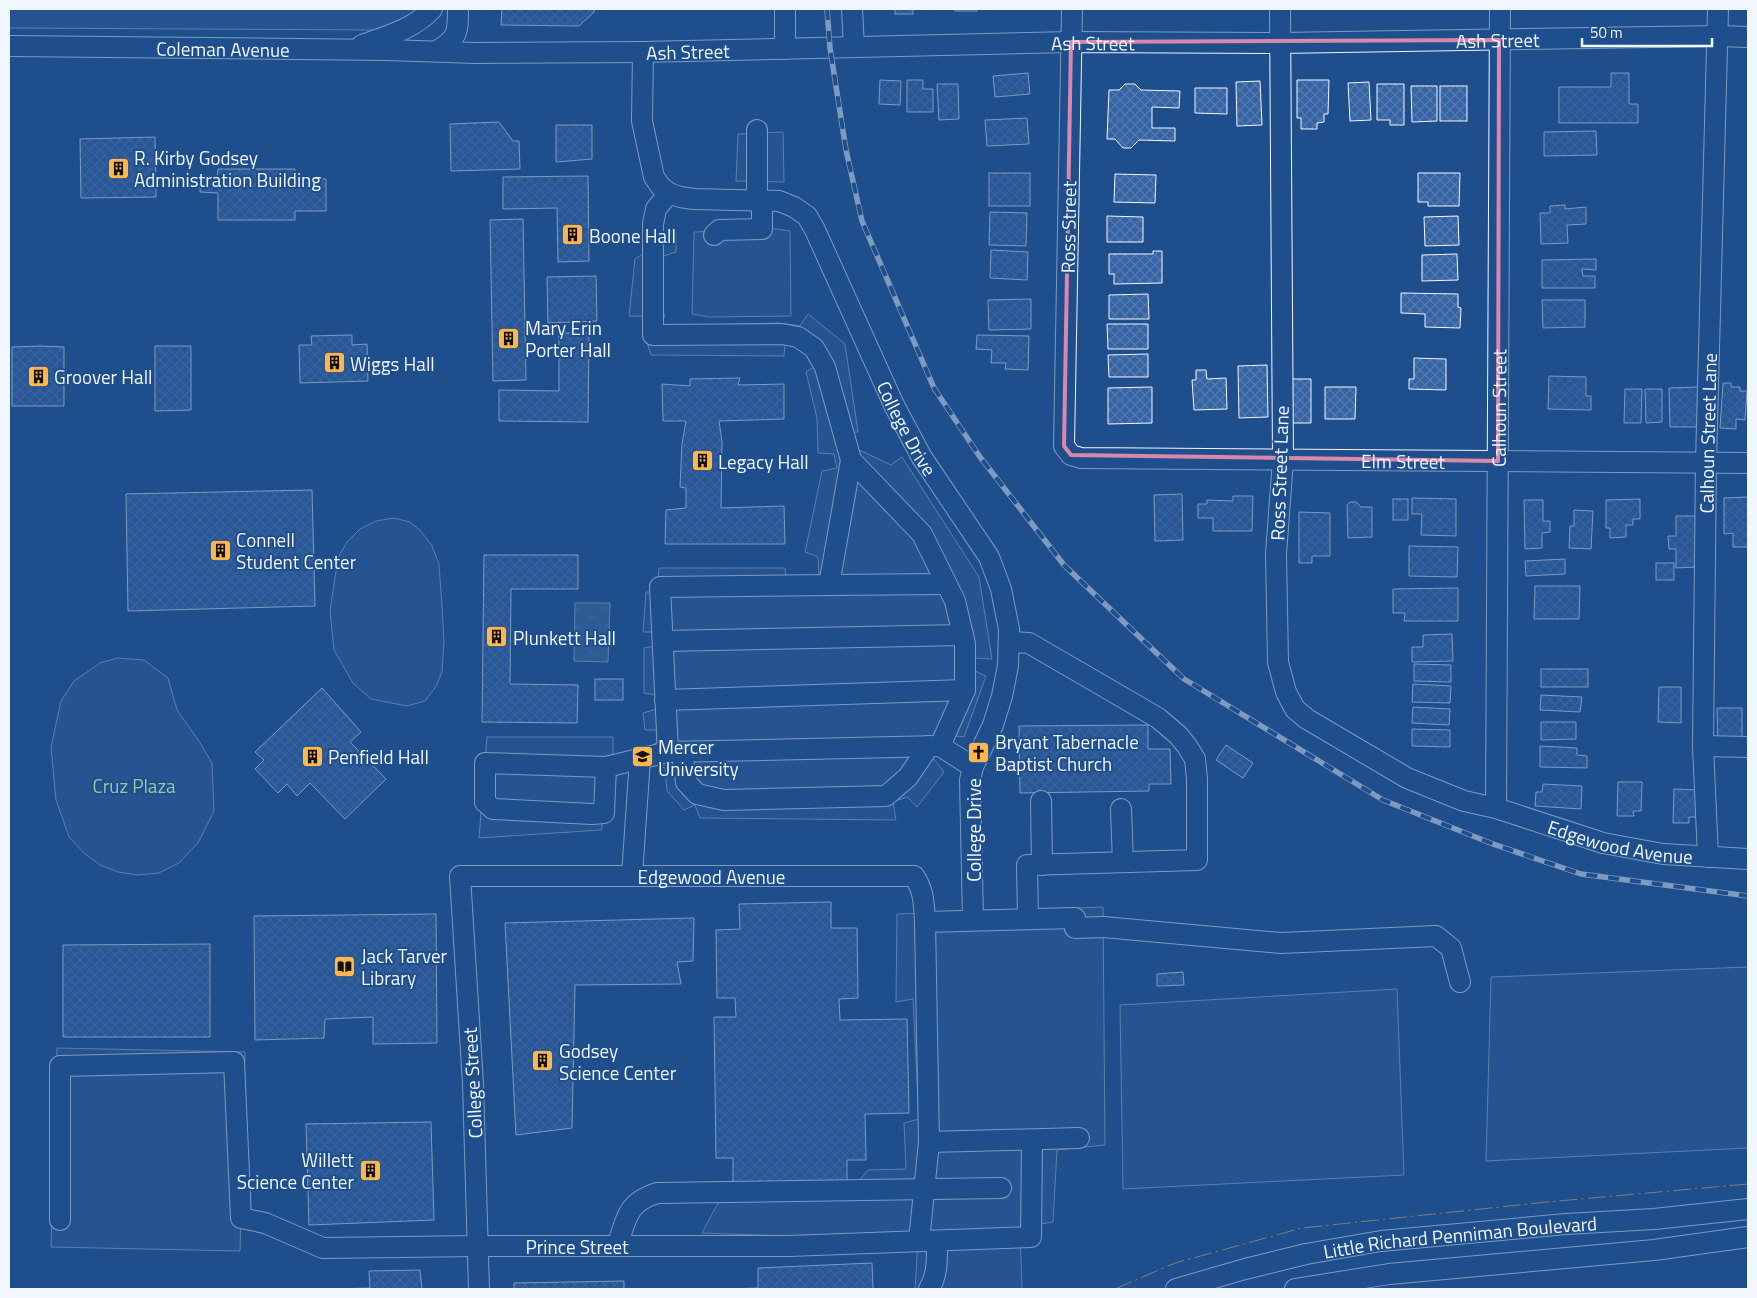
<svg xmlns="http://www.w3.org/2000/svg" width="1757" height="1298" viewBox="0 0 1757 1298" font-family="'Titillium Web',sans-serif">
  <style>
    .built { fill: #305b95; stroke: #a8bbd7 }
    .water { fill: url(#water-ripples); stroke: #a8bbd7 }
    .building { fill: url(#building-cross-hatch); stroke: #f2f6ff }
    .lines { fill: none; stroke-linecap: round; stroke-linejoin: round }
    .minor-casing { stroke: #f2f6ff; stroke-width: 22 }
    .minor { stroke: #1f4e8c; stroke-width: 20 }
    .rail-casing { stroke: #f2f6ff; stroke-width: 5.5 }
    .rail { stroke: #1f4e8c; stroke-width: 4; stroke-dasharray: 11; stroke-linecap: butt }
    .power { stroke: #ffb74d; stroke-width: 1; stroke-dasharray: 18 4 2.5 4; stroke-linecap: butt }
    .marked { fill: none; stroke: #da87ad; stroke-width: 4; stroke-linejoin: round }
    .labels { text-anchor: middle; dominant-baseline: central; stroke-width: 4; stroke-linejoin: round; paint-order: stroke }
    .street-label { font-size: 19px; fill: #f2f6ff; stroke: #1f4e8c }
    .poi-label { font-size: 19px; fill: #f2f6ff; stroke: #1f4e8c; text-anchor: start }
    .park-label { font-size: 19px; fill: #97c8a6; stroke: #1f4e8c }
  </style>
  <defs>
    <pattern id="water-ripples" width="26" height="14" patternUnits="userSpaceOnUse" patternTransform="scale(1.25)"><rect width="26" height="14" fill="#446ba0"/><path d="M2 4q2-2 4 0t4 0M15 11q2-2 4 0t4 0" fill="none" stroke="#5f81ae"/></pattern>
    <pattern id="building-cross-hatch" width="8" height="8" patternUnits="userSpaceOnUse" patternTransform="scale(1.25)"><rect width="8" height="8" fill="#3563a3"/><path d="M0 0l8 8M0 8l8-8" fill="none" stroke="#537ab1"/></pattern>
  </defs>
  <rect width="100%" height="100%" fill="#1f4e8c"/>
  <g class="built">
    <path d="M9,9H423L381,30L9,28Z"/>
    <path d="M783,132L784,182L736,181L738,134Z"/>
    <path d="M776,229L790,231L791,316L709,317L692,314L694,232Z"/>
    <path d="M676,232V252L664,256L653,280L665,317L629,316L635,259Z"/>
    <path d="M808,314L845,344L858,432H849L855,448L891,465L902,457L979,577L992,659L973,658L975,671L986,676L964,737L948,735L933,758L944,772L917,807L907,797L893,802L896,820L700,818L695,805L684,810L667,791L665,768L657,765L644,751L657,742L656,730H645L643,713L660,708L657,695L644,693V648L655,646L659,632H643L646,592H657L659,568H785L786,578L791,584L819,574L818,557L805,552L822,471L837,468L834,454L818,453L817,418L806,372L817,365L809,349L785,342L784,356L651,355L645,336L666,326L779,323L800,326Z"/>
    <path d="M394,518L410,522L420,530L432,546L439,564L442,606L444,642L442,671L437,685L425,701L407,706L371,699L353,683L334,650L330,611L338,558L347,542L360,529L376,521Z"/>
    <path d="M117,658L144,660L168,678L177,710L199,741L212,763L214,811L198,843L179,863L159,873L137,875L118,872L100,865L84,853L69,837L56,800L51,747L61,701L74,681L100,663Z"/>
    <path d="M487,737H613V780L601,830L479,838Z"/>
    <path d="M1103,907L1105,1145L1057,1150L1053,1222L1020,1227L1022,1289H915L918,1241L702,1233L725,1190L854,1187L868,1170L906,1169L904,1123L919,1119L913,999L896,1002L897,914Z"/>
    <path d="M1748,967V1148L1486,1161L1491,977Z"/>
    <path d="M1397,989L1404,1175L1123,1189L1120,1005Z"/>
    <path d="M57,1048L245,1052L240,1251L51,1247Z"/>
  </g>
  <path class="water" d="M575,603H610L608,662L574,661Z"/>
  <g class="building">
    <path d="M502,9H594V12L579,26L501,25Z"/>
    <rect x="895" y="9" width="18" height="5"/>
    <rect x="955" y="9" width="22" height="2"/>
    <path d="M1028,73L1030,94L995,97L993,76Z"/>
    <path d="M1611,73H1629V104H1638V123H1559V87H1611Z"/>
    <path d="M880,80L901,81L900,105L879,104Z"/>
    <path d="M907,80H923V89H933V112H907Z"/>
    <path d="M1297,80H1329L1328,114H1324V122L1317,123V129H1301V118H1297Z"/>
    <path d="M1260,81L1262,125L1237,126L1236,82Z"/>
    <path d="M1369,82L1371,120L1350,121L1348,83Z"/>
    <path d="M937,84H958L959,119L939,120Z"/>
    <path d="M1125,84H1135L1141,90L1180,91L1179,108L1152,107V128H1175V141L1139,140L1131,148H1123L1115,139H1107L1109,90H1119Z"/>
    <path d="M1377,84H1404V125H1390V120H1377Z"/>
    <path d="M1411,86H1437V121L1412,122Z"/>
    <rect x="1440" y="86" width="27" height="35"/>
    <path d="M1195,88H1227V114L1195,113Z"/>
    <path d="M1027,118L1029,144L987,146L985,120Z"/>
    <path d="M499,122L513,141H519L520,169L451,171L450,124Z"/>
    <path d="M556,125H592V159L556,162Z"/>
    <path d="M1596,131L1597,155L1544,156V132Z"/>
    <path d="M155,137L156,197L81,198L80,139Z"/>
    <path d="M218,169H295L294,178L326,179V211H295V220H218V193L200,192V179L217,178Z"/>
    <rect x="989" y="173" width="41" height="33"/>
    <path d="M1418,173H1460L1459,206H1428V202H1418Z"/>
    <path d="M1115,174L1156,175L1155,203L1114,202Z"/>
    <path d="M588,176L589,261L558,262L557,208L503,209V177Z"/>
    <path d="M1565,205V209L1586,207V224L1567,225L1568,243L1541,244L1540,213H1550V206Z"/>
    <path d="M990,212L1027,213L1026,246L989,245Z"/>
    <path d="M1107,216L1143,217V242H1107Z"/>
    <path d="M1458,216L1459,245L1425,246L1424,217Z"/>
    <path d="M523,219L526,380L493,381L490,220Z"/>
    <path d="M991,250L1028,252L1027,280L990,278Z"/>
    <path d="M1153,251H1162V283L1114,284V274H1109V254H1153Z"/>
    <path d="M1457,254L1458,280L1422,281V255Z"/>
    <path d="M1596,259V270L1582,269L1583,276H1595V288H1542V260Z"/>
    <path d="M596,276L597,321L548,323L547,277Z"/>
    <path d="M1401,293L1458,294V307L1461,308L1460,328L1425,327V314L1401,313Z"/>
    <path d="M1148,294L1149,319H1109V295Z"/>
    <path d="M1031,299V329L989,330L988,300Z"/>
    <path d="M1542,300H1585V327L1543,328Z"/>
    <path d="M1107,324H1148V349H1108Z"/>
    <path d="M559,333H589L588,422L499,421V390L559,391Z"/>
    <path d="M352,335V345L367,344L368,381L300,383L299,345H312L311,336Z"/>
    <path d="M977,335L1029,336L1028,370L1005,369L1006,363H991L992,350L976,349Z"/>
    <path d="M40,346L64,347V406H12V347Z"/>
    <path d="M155,346H191V410L155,411Z"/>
    <path d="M1148,354V377H1109L1108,355Z"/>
    <path d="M1414,358L1446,359V390L1409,389V379H1414Z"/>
    <path d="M1267,365L1268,417L1239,418L1238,366Z"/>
    <path d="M1196,370H1206L1207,379L1226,378L1227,409L1194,410L1192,380H1196Z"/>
    <path d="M1549,376L1586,377V396H1591V410L1548,409Z"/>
    <path d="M740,378L738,385L784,384V419L719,421L722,442L721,508L784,506L785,544H665L666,510L686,508V488L680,487L682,444L686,421H663L662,384L690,386V379Z"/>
    <path d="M1292,379H1311V423H1291Z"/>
    <path d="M1723,383H1731V387H1740V391H1747L1745,420L1736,419V429L1720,428Z"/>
    <path d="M1152,387V423L1108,424V388Z"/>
    <path d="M1325,387H1356L1355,419H1325Z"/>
    <path d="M1700,387L1701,427H1670L1669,388Z"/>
    <path d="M1625,389H1642L1641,423H1624Z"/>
    <path d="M1645,389H1662V422L1646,423Z"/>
    <path d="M312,490L315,606L128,611L126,494Z"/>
    <path d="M1182,494L1183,540L1155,541L1154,495Z"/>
    <path d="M1233,496H1253L1252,531H1213V518H1198V504H1207V500L1233,501Z"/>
    <path d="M1748,497V547H1733V533L1724,534V498Z"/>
    <path d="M1412,498L1456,499V536L1421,535L1422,514H1412Z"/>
    <rect x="1393" y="499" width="15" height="21"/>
    <path d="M1640,499V519H1633V525H1626V537L1610,538V528H1606V500Z"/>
    <path d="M1524,500H1543V521H1550V532L1542,533V548L1525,549Z"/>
    <path d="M1350,502H1356L1361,507H1372V537L1348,538L1347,505Z"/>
    <path d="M1574,510L1593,511L1591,549L1569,548L1570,526H1574Z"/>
    <path d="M1299,512L1330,513V556H1312V563H1299Z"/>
    <path d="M1676,516H1695L1696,567L1676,568V549H1669L1668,536H1676Z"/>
    <path d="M1409,546L1458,547L1457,577L1409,576Z"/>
    <path d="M484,555H578V589H511L510,684L578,685L577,723L482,722Z"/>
    <path d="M1565,559V574L1526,576L1525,561Z"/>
    <rect x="1656" y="563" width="18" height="17"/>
    <path d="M1535,586H1580L1579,619H1534Z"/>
    <path d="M1458,588V621H1404L1405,613H1393V589Z"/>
    <path d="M1452,634L1453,661L1412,662V647H1423V635Z"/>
    <path d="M1414,664L1451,665V682L1414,681Z"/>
    <rect x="1541" y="669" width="47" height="18"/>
    <rect x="595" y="679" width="28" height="21"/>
    <path d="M1413,684L1451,686L1450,703L1412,702Z"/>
    <path d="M1659,687H1681V723L1658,722Z"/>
    <path d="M322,688L361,732L350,742L386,779L345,819L310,783L297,796L287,784L278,793L255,769L264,760L255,752Z"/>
    <path d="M1541,695L1582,697L1580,712L1540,710Z"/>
    <path d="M1413,707L1450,709L1449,725L1412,723Z"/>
    <path d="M1717,708H1742V742H1718Z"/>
    <path d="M1541,722H1576V739L1541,740Z"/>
    <path d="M1148,725V749H1170L1171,784H1149V791L1020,793L1019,726Z"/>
    <path d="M1412,729L1450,730V747L1412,746Z"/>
    <path d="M1226,745L1253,763L1243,778L1216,760Z"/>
    <path d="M1540,746L1577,748V755L1587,756V768L1540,767Z"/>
    <path d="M1618,782H1642L1641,811H1633L1634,816H1617Z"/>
    <path d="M1543,784L1582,786L1581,809L1535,806L1536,792H1542Z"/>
    <path d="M1674,789L1697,790L1696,817H1689V823H1673Z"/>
    <path d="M831,902V928H857L858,998L839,999L840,1020L907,1019L909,1113L865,1114L866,1160H847V1181L733,1184V1158H716L714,1017H736L735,998H717L716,930L740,929L739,904Z"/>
    <path d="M436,914L437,1043L373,1044V1017L325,1019L324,1038L255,1040L254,916Z"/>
    <path d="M694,918L693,961L677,962L681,984L575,985L572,1128L516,1135L505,923Z"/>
    <path d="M210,944V1037H63V945Z"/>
    <path d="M1183,972L1184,985L1157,986V974Z"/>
    <path d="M431,1122L434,1220L309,1225L306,1124Z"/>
    <path d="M872,1263L873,1289H725L758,1288V1268Z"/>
    <path d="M420,1270L422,1289H433H333L370,1288L369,1271Z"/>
    <path d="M624,1281V1289H514V1283Z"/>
  </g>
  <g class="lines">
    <defs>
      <g id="minor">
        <path d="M852,9L854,47"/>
        <path id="s1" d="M1072,9L1064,446L1071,455L1081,458L1748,463"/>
        <path id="s2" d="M1280,9L1283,460L1276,554L1278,662L1286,692L1295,709L1307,719L1407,778L1464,801L1496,808L1603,843L1663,854L1748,859"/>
        <path d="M362,45C387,36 414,29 432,9"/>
        <path id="s3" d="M9,46L387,50L476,53L643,52L1071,42L1279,43L1718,36L1748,37"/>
        <path d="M785,49V9"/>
        <path d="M437,51C458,38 458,33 458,9"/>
        <path id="s4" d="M643,52L642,121L654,177L661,187L669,193L680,197L694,199L779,201L794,207L807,216L815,230L894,405L921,456L989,557L1001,589L1009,629L1008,666L1002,696L993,725L973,767L970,780L973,920"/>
        <path d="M669,193L656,209L653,224V335L782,334L798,337L814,348L825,367L851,460L829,585L660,587L668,752L940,746L965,690V644L955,601L922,534L851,460"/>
        <path d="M757,200V130"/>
        <path d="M714,235L719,230L762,229V200"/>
        <path d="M829,585L946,584"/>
        <path d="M663,641L963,635"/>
        <path d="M1009,642L1029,643L1158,718L1178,735L1187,746L1195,759L1197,779V860L1027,865L1028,919"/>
        <path d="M665,700L965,690"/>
        <path d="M940,746L973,767"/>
        <path d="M1703,746L1748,747"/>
        <path d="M682,752L686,782L697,794L724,800L886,796L908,777L929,746"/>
        <path d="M606,767L604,813L592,814L493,809L485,802V763L606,767L668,752"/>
        <path d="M1041,801L1042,865"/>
        <path id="s5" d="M1496,808L1500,9"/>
        <path d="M1121,809L1123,862"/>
        <path id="s6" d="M1708,857L1703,746L1706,462L1718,9"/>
        <path d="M632,875L640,759"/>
        <path d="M1075,928L1103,927L1281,943L1436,936L1451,948L1460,982"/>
        <path d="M929,1142L1079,1138"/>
        <path id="s7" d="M60,1220V1066L234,1062L241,1218L265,1223L323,1248L478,1246H789L1031,1237L1032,1140"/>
        <path d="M919,1241L929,1142L925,922L1075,918"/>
        <path d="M617,1246C627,1218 626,1203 657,1193L1001,1188"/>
        <path id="s8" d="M479,1289L473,1084L460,876H914C924,890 924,905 925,922"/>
        <path d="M929,1289C938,1275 937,1257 937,1241"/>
        <path id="s9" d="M1176,1289L1245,1269L1306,1254L1381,1241L1566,1224L1654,1219L1748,1209"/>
        <path d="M1295,1289L1389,1274L1654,1250L1748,1237"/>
      </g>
    </defs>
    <use href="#minor" class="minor-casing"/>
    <use href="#minor" class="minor"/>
    <defs>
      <path id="rail" d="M827,9L830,48L846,150L862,221L934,388L980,457L1064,565L1129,627L1184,679L1383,800L1493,844L1581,874L1748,896"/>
    </defs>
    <use href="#rail" class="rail-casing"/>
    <use href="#rail" class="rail"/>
    <path class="power" d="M1115,1289L1175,1263L1302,1228L1547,1202L1748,1184"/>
  </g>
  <path d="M0 0H1757V1298H0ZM1499,40L1498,461L1071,455L1064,446L1071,42Z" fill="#1f4e8c" fill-opacity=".55" fill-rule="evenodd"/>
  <path class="marked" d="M1499,40L1498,461L1071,455L1064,446L1071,42Z"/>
  <defs>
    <symbol id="building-square" viewBox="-11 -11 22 22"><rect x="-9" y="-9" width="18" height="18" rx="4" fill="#ffb74d" stroke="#1f4e8c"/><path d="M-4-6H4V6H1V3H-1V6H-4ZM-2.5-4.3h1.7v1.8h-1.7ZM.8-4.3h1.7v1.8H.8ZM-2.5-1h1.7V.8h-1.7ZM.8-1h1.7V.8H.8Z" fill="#111"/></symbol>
    <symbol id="church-square" viewBox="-11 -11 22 22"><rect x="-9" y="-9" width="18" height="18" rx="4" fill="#ffb74d" stroke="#1f4e8c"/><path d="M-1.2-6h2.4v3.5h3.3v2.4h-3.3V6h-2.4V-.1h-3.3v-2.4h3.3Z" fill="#111"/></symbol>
    <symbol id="university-square" viewBox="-11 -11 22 22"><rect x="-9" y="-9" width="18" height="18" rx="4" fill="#ffb74d" stroke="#1f4e8c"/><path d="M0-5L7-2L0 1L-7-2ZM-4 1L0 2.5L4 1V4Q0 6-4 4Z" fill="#111"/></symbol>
    <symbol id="library-square" viewBox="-11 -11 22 22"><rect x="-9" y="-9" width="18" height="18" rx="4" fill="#ffb74d" stroke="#1f4e8c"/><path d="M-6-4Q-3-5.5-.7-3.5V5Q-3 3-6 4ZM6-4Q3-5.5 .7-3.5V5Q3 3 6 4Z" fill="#111"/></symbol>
  </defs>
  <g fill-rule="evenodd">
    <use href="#building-square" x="106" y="156" width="25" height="25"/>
    <use href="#building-square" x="560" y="222" width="25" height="25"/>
    <use href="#building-square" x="496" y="326" width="25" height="25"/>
    <use href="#building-square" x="322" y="350" width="25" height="25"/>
    <use href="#building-square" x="26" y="364" width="25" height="25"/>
    <use href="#building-square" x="690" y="448" width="25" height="25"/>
    <use href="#building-square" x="208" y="538" width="25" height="25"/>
    <use href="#building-square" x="484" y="624" width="25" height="25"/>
    <use href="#church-square" x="966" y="740" width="25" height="25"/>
    <use href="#building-square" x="300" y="744" width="25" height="25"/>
    <use href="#university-square" x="630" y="744" width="25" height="25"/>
    <use href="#library-square" x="332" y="954" width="25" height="25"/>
    <use href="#building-square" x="530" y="1048" width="25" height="25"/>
    <use href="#building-square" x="358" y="1158" width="25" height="25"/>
  </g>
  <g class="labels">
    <g class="street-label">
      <text stroke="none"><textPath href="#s3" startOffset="1489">Ash Street</textPath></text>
      <text stroke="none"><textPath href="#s3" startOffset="1084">Ash Street</textPath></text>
      <text stroke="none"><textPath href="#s3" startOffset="214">Coleman Avenue</textPath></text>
      <text stroke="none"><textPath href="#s3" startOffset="679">Ash Street</textPath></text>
      <text transform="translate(1068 227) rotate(-89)">Ross Street</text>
      <text stroke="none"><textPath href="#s5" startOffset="400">Calhoun Street</textPath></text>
      <text stroke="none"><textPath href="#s4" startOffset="526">College Drive</textPath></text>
      <text stroke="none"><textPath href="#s6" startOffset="424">Calhoun Street Lane</textPath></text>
      <text stroke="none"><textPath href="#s1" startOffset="781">Elm Street</textPath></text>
      <text transform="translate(1279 473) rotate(-88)">Ross Street Lane</text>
      <text transform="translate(973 830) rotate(-90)">College Drive</text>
      <text stroke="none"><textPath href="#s2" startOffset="1059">Edgewood Avenue</textPath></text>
      <text stroke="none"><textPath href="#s8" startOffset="665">Edgewood Avenue</textPath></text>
      <text transform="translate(472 1083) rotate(-93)">College Street</text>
      <text stroke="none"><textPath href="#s9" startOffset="290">Little Richard Penniman Boulevard</textPath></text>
      <text stroke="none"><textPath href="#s7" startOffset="826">Prince Street</textPath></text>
    </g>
    <g class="poi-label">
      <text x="134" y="157">R. Kirby Godsey<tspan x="134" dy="22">Administration Building</tspan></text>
      <text x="589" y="235">Boone Hall</text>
      <text x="525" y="327">Mary Erin<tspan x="525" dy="22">Porter Hall</tspan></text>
      <text x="350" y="363">Wiggs Hall</text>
      <text x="54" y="376">Groover Hall</text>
      <text x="718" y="461">Legacy Hall</text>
      <text x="236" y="539">Connell<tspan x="236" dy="22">Student Center</tspan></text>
      <text x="513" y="637">Plunkett Hall</text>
      <text x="995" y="741">Bryant Tabernacle<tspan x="995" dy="22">Baptist Church</tspan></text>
      <text x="658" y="746">Mercer<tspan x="658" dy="22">University</tspan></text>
      <text x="328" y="756">Penfield Hall</text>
      <text x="361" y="955">Jack Tarver<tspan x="361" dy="22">Library</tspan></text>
      <text x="559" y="1050">Godsey<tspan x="559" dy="22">Science Center</tspan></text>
      <text x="354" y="1159" text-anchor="end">Willett<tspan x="354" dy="22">Science Center</tspan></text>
    </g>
    <g class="park-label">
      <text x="134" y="785">Cruz Plaza</text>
    </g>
  </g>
  <rect width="1757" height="1298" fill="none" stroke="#f2f6ff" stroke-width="20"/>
  <path d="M1582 38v8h130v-8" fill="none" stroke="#f2f6ff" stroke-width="2.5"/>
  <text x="1590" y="38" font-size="15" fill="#f2f6ff" stroke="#1f4e8c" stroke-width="4" paint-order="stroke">50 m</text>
</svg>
